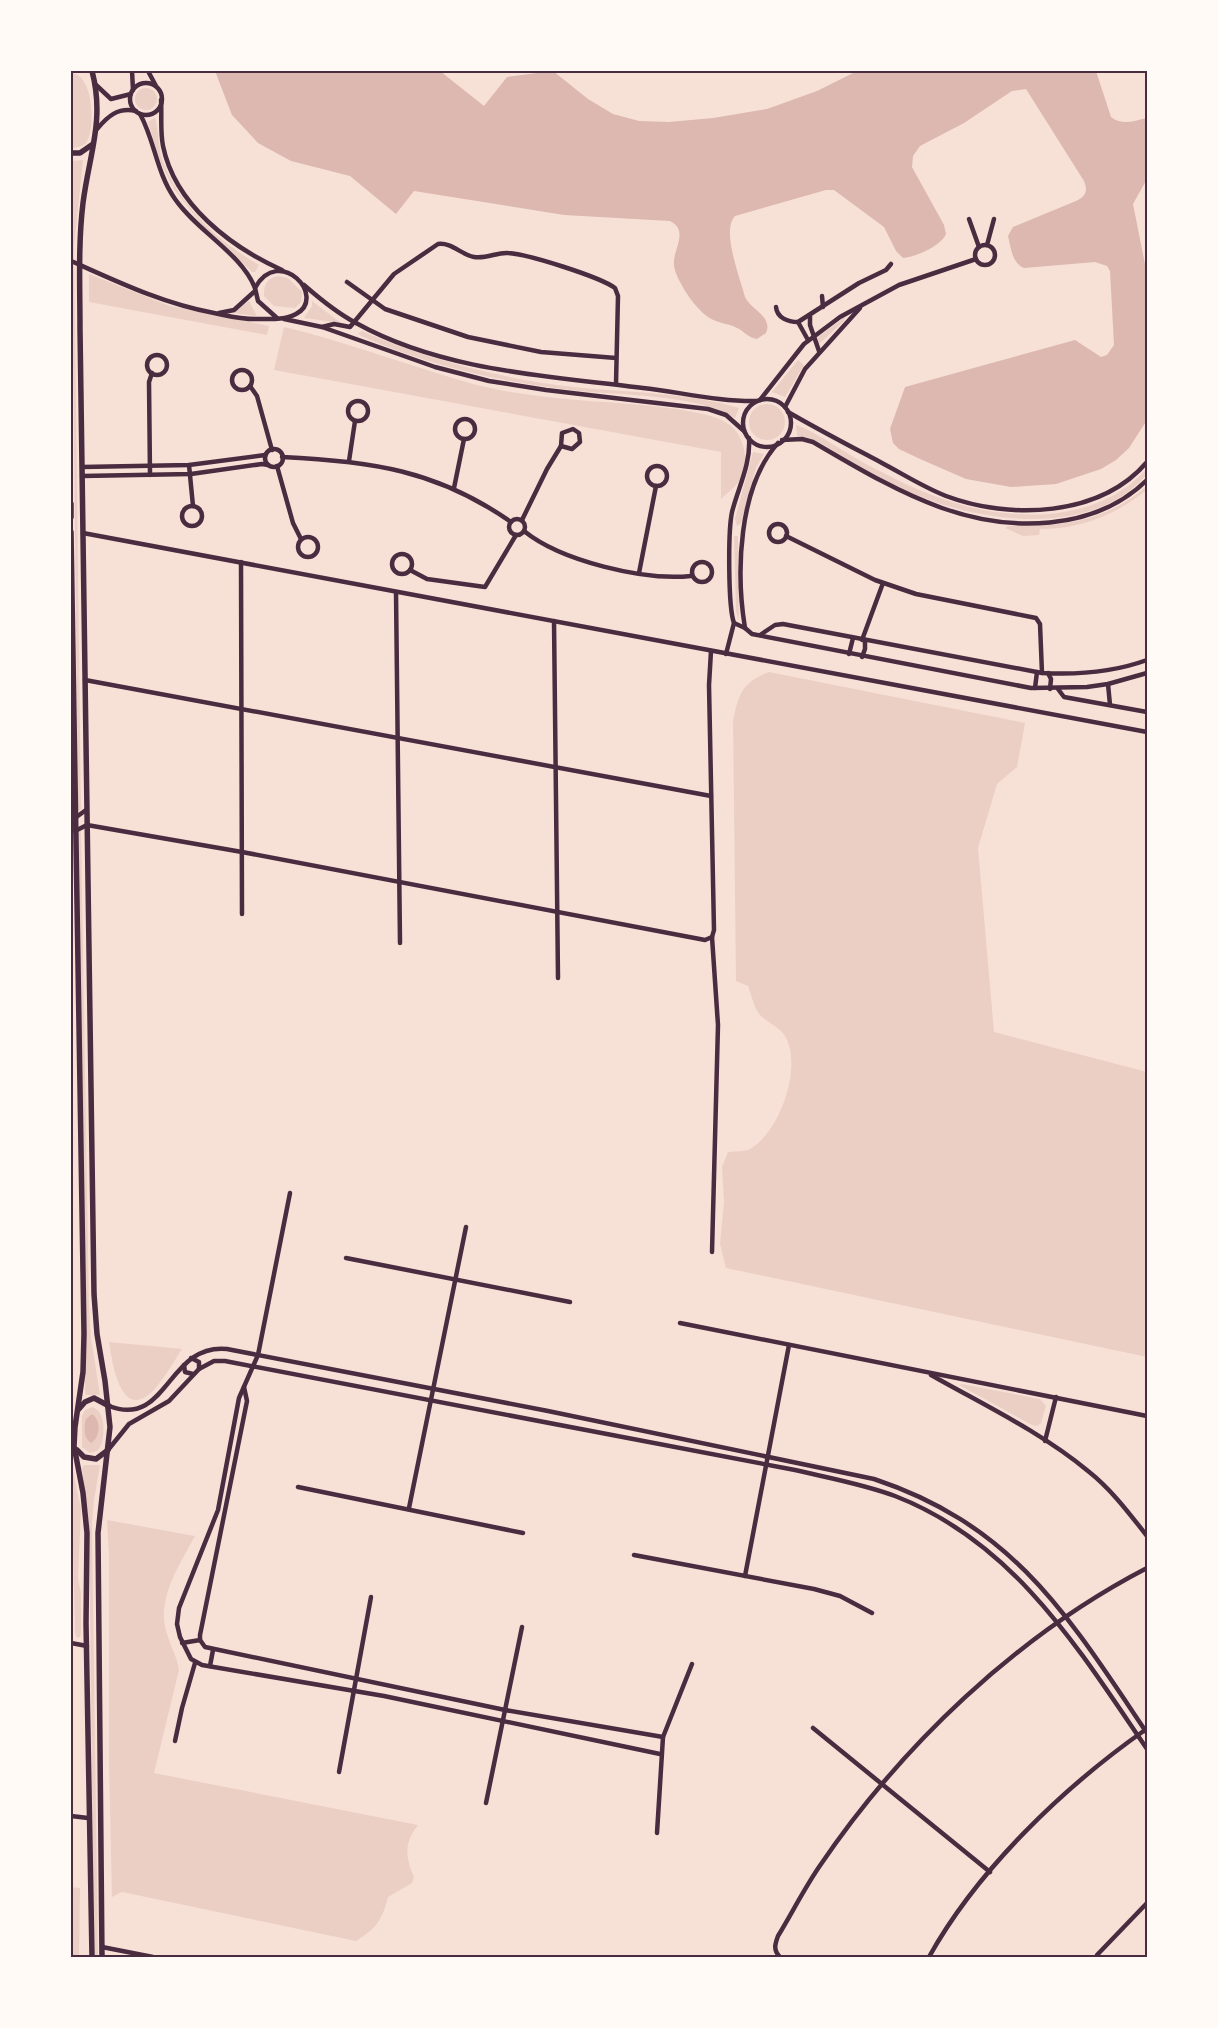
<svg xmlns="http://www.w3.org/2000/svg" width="1218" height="2028" viewBox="0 0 1218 2028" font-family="Quicksand,sans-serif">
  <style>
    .green { fill: #ebcfc5 }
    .water { fill: #dcb8b0 }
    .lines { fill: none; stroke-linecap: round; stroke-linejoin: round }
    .minor { stroke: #4a2c40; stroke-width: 4.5 }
    .secondary { stroke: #4a2c40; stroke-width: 5.5 }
    .neatline { fill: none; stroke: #4a2c40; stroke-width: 2 }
  </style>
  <rect width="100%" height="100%" fill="#f7e1d7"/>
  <g class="green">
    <path d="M71,73C94,74 96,130 86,143C82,147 76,147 71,149Z"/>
    <circle cx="146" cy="99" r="11"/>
    <path d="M155,118C159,130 158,146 162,159C178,205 219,242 259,265L255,272H252L202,225L174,189L160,161L148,122Z"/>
    <path d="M83,160L74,247L81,809L78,811L71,161Z"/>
    <path d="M89,274L170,306L269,326L267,335L89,302Z"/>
    <path d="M279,276L288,278L302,292L301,302L295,308L274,306L264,296C263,285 268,277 279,276Z"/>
    <path d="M249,301L257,316L232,313Z"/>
    <path d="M312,301L341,323L304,318L312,306Z"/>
    <path d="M845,317L844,321L818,345V337Z"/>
    <path d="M284,327C348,342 409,366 473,384C503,392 535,396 566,399C602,403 705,405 730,425C746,438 751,467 737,484C733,489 726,494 721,499V452L274,370Z"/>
    <path d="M362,331C430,360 501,379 574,387C628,393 687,392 739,408L735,418C694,393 619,396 571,390C499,382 427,365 361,336L358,333Z"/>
    <path d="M798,360L804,365L785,397L772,392Z"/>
    <circle cx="767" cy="422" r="18"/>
    <path d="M796,425C807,427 851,456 866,464C893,478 922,493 952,502C1015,522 1100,523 1147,468V474C1101,529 1014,525 951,507C905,494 860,467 819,442L809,438L797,436Z"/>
    <path d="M753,452L764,454L756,468L741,523L737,526L735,519Z"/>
    <path d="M1147,486V490C1115,515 1081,529 1040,529L1039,535L1023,536L1005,528L1008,526C1060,527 1106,522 1147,486Z"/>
    <path d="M734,536H738V538L739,620L736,612Z"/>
    <path d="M769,672L1025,723L1017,767L997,784L978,848L994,1032L1147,1072V1357L726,1268L720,1244L724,1202L722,1167L728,1152C734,1151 744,1152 750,1149C780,1132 803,1067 785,1036C779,1026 763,1021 757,1011C753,1003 751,994 748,986L736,981L733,721C739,694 741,683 769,672Z"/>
    <path d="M81,831L89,1305L91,1338L100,1395H86L85,1392L86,1306L77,833Z"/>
    <path d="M109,1342L182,1349C173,1363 164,1379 153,1391C120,1423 112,1361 109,1342Z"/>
    <path d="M962,1384L1040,1399L1046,1406L1041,1423L1037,1426L1032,1425L959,1385Z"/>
    <path d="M92,1407C107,1410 106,1443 97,1451L90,1453L82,1447V1416L85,1410Z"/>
    <path d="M71,1461L81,1509L78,1578L81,1593V1633L80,1637L77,1638L75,1633Z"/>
    <path d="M84,1465H100L94,1500L92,1524L98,1957H94L89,1525L82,1468Z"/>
    <path d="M107,1520L195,1536C181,1562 159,1595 165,1626C168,1642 177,1655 179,1670L154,1773L418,1825C404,1843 405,1856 414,1877L412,1883L388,1897C382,1920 377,1928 356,1941L122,1892L112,1897L109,1764V1555Z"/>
    <path d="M71,1887L80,1888L79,1957H71Z"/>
  </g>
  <g class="water">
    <path d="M215,71H440L484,106L507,77L553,71L588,99L613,114L639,121L669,122L713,118L767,109L817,91L857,71H1096L1111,117C1123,126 1133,121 1147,118V179L1133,204L1147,274V420L1129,448L1116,460L1101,469L1056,484L1011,487L966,479L920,459L899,449L893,443L890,429L905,387L1075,340L1101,357L1107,355L1114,345L1110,271L1107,266L1095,262L1024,268C1012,263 1011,248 1008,236L1013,227L1076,201C1086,196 1088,191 1084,181L1026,89L1012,91L964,123L920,146L913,156L912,167L944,225L946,234C941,246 916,257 903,258L896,251L884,227L834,190H826L735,216C721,231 740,277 745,297C752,311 773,316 766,333L757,339C748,338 744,331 737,328C728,323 716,323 708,317C695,308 677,282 674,266C672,250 690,231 670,221L564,215L414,191L396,214L350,176L291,161L258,143L232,115Z"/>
    <path d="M92,1414C101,1420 101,1437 91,1443C83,1438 84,1427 86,1419Z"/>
  </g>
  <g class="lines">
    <g class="minor">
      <path d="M132,71L133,90"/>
      <path d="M148,71L156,86"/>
      <circle cx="146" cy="99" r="16"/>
      <path d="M95,84L111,99L131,94"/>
      <path d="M161,100C162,115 160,131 163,146C175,205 231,247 282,270"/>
      <path d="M140,114C155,141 156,172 175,199C197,231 241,253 255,288"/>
      <path d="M97,129C108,116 118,107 136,111"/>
      <path d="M969,219L979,247"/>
      <path d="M987,245L994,219"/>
      <circle cx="985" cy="255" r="10"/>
      <path d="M71,261C118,282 164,304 214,313C229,316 243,320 259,319C271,319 285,320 296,314C328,297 279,244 255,288L258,301L277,318"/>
      <path d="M347,282L385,309L468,337L541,352L616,358"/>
      <path d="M304,285C320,299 337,313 356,323C442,371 548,376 643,388C679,392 721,402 757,401"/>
      <path d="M822,296L823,307"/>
      <path d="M776,307C777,318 788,322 798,322L859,283L886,270L891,264"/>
      <path d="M219,313L234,310L255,291"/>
      <path d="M810,316V325L819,351"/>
      <path d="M284,319L322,327L435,367L489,381L546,390L708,409L726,415L744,431"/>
      <path d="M798,322L808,340"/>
      <path d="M322,327L334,324L350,327L394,274L438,244C451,242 462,255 474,257C487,259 497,252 508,253C528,254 600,277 615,288L618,296L616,384"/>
      <circle cx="157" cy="365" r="10"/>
      <circle cx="242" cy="380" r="10"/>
      <path d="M250,386L257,396L272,450"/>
      <circle cx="767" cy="423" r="24"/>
      <path d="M760,400L804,344L840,317L899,285L976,259"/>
      <circle cx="358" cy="411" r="10"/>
      <path d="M785,407L805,369L860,308"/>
      <path d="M788,412C819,430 850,446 882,463C903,474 923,487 946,496C1010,520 1100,517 1147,462"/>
      <circle cx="465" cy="429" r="10"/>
      <path d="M573,429L579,433L580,442L572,449L561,446L562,433Z"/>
      <path d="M749,438C751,464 738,488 732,512C728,531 728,607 734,623L745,628L752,634L1031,688L1087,687L1108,684L1147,673"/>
      <path d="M782,440L802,439L813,442C854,466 897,492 942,508C1009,532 1094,532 1147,480"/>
      <circle cx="274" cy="458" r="9"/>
      <path d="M282,457C370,461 437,470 511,522"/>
      <path d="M349,461L355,421"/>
      <path d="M189,465L193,506"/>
      <path d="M277,466L293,523L301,539"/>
      <circle cx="657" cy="476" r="10"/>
      <path d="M82,467L189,465L265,455"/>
      <path d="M150,475L149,382L152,373"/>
      <path d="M82,476L191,474L262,464L268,465"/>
      <path d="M454,488L464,439"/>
      <circle cx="192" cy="516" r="10"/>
      <circle cx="517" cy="527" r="8"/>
      <path d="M522,520L547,469L561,446"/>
      <circle cx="778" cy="533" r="9"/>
      <path d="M524,531C561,561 644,581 691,576"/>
      <path d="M83,533L1147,732"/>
      <path d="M786,536L875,580L916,594L1036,618L1040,624L1042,673"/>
      <circle cx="308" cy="547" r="10"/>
      <circle cx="402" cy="564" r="10"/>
      <circle cx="702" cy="572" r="10"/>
      <path d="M241,562L242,914"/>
      <path d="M410,570L427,579L485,587L516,535"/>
      <path d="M639,573L656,486"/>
      <path d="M396,592L400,943"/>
      <path d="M554,621L558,978"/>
      <path d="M745,628C736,573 738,487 778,443"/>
      <path d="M760,635L775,625L783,624L1042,673C1077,675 1114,672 1147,660"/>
      <path d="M862,640L883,583"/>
      <path d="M711,651L709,685L714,930L712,937L718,1025L712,1252"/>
      <path d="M726,654L734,623"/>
      <path d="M849,654L853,638"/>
      <path d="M862,657L865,649V640"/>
      <path d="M1048,673L1051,679L1050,689"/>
      <path d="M85,680L711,796"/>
      <path d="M1108,684L1110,705"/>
      <path d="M1035,688L1037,672"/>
      <path d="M1058,689L1064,697L1147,712"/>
      <path d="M71,817L75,818L86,810"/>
      <path d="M75,831L87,825L242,852L705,940L712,937"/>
      <path d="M290,1193L258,1355L239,1398L218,1510L179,1608L177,1624L180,1637L191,1659L202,1665L384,1696L660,1754"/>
      <path d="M346,1258L570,1302"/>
      <path d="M680,1323L1147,1416"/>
      <path d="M191,1358L199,1362V1369"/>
      <path d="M184,1365L185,1372L193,1374"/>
      <path d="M931,1375C984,1405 1041,1432 1088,1471C1111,1489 1129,1513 1147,1536"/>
      <path d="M244,1387L247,1401L200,1635V1640L205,1647L505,1710L663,1737"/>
      <path d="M109,1406C168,1429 167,1343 227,1349L548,1411L874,1479C1015,1526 1068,1616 1147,1733"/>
      <path d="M1045,1441L1056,1397"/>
      <path d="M108,1450L129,1424L169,1401L199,1369L214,1361H225L795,1470C829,1478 863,1484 895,1496C1014,1542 1078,1648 1147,1749"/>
      <path d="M298,1487L523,1533"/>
      <path d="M409,1508L466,1227"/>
      <path d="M634,1555L814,1589L840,1596L872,1613"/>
      <path d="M745,1576L789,1345"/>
      <path d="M71,1643L87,1646"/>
      <path d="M182,1643L200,1640"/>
      <path d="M210,1666L213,1650"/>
      <path d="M813,1728L990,1872"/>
      <path d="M175,1741L182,1708L195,1663"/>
      <path d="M339,1772L371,1597"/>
      <path d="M486,1803L522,1627"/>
      <path d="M71,1816L88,1818"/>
      <path d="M657,1833L663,1737L692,1664"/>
      <path d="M102,1947L153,1957"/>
      <path d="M1097,1955L1147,1903"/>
      <path d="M780,1957C773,1950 775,1944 778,1936C792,1913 804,1889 819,1867C901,1746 1016,1636 1147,1568"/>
      <path d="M929,1957C978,1869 1064,1787 1145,1730"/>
    </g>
    <g class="secondary">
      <path d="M92,71C105,120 89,155 83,203C78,244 80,287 80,329L94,1294L97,1334L105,1381L110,1427L98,1533L102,1957"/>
      <path d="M71,153H80L93,144"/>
      <path d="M71,504V517"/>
      <path d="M71,532L84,1334L83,1372L75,1427L74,1446L83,1493L87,1533L86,1623L92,1957"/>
      <path d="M78,1410L85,1402L94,1398L109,1406"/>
      <path d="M77,1450L84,1457L96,1459L108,1450"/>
    </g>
  </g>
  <rect width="1218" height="2028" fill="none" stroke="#fffaf5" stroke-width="145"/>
  <rect x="72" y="72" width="1074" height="1884" class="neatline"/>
</svg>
